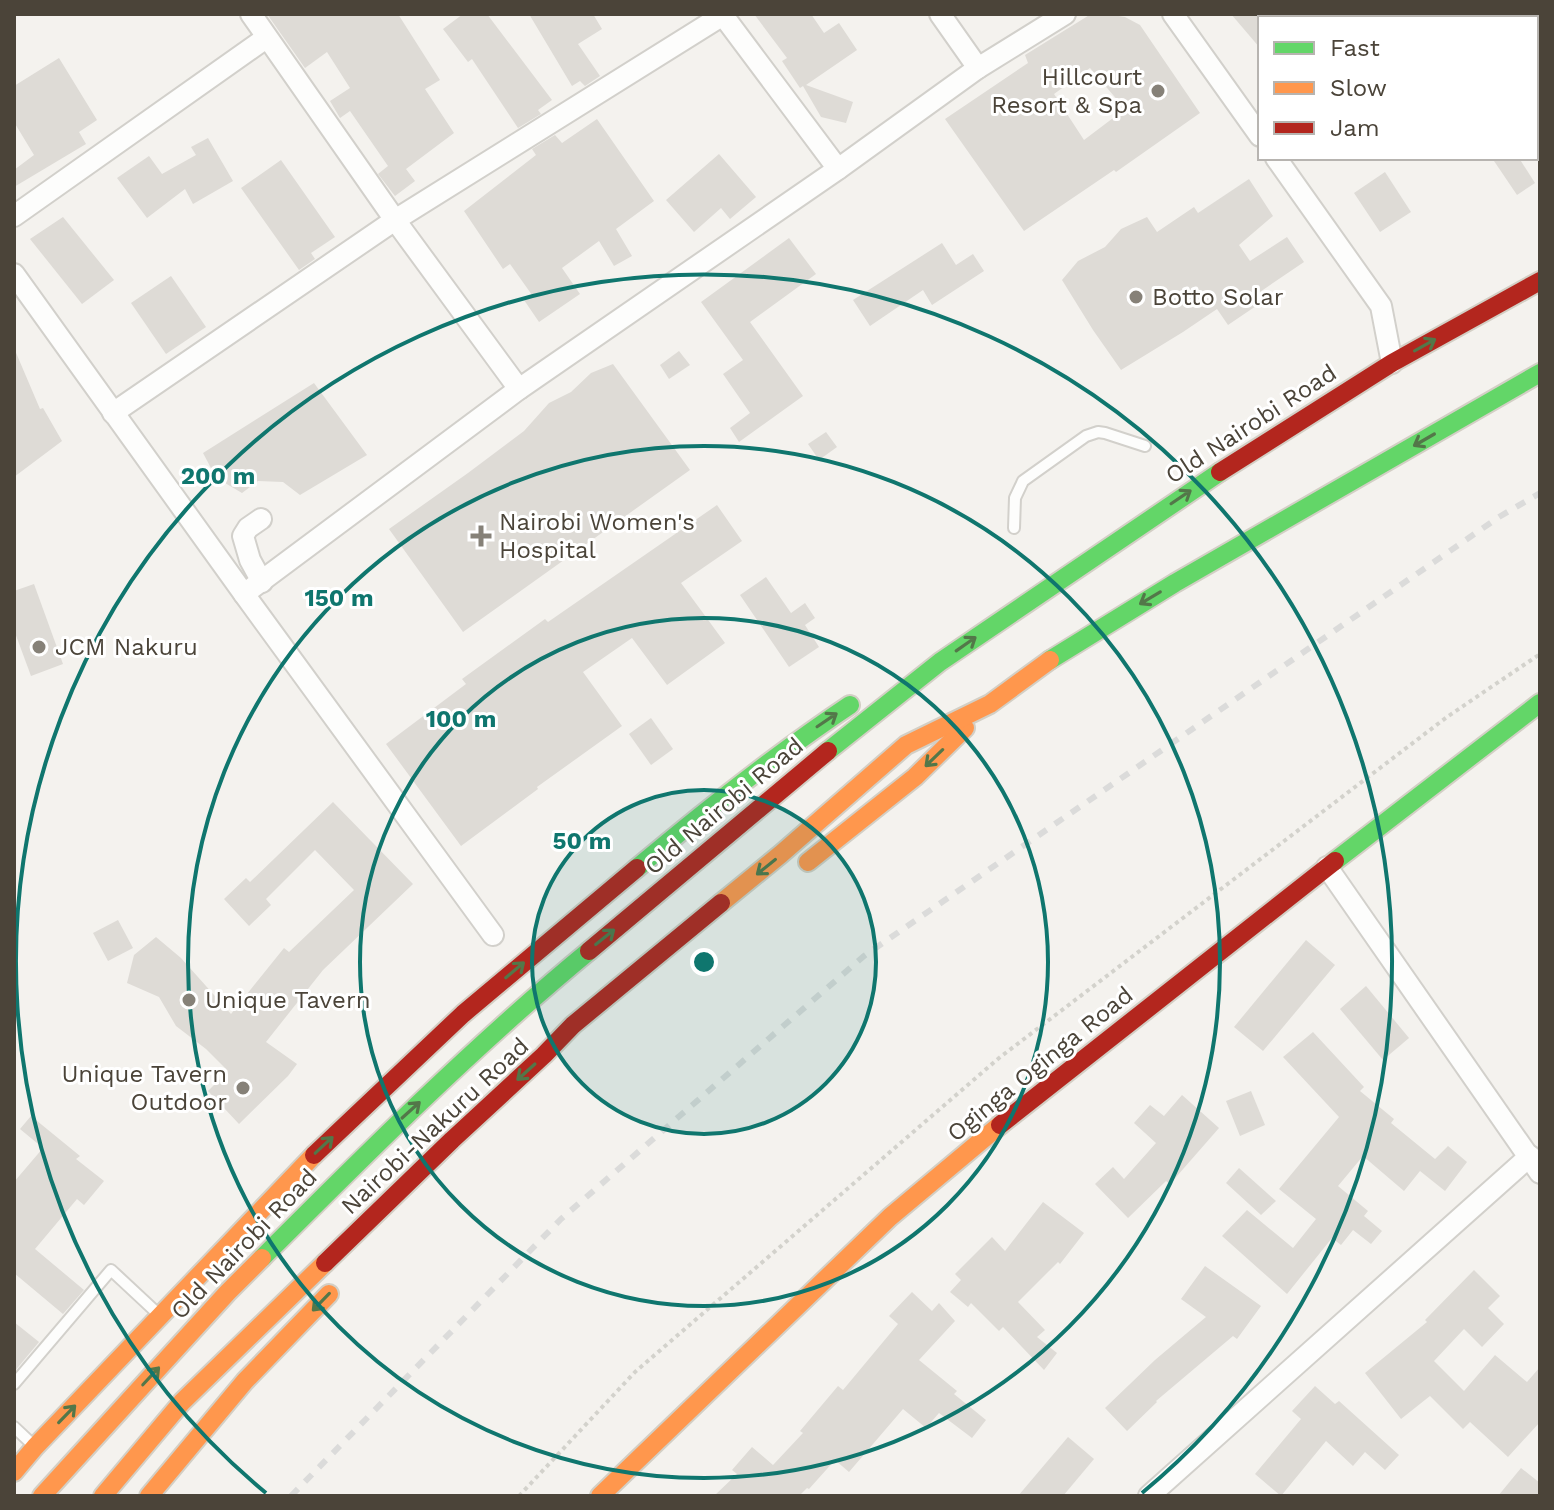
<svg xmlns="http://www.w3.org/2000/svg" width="1554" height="1510" viewBox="0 0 1554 1510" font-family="'Work Sans',sans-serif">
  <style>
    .building { fill: #dedbd6; fill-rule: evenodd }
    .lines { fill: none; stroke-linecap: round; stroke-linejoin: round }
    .lane-casing { stroke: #d2d0cb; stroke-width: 14 }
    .street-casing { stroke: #d2d0cb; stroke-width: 24 }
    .fast-casing { stroke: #d3cfc5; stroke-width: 22 }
    .slow-casing { stroke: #d3cfc5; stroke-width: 22 }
    .jam-casing { stroke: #d3cfc5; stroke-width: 22 }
    .path { stroke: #d3d2cc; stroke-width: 4; stroke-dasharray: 4 4; stroke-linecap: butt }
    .lane { stroke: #fdfdfc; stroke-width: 10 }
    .street { stroke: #fdfdfc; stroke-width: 20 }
    .fast { stroke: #63d668; stroke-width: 18 }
    .slow { stroke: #ff974d; stroke-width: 18 }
    .jam { stroke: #b3261e; stroke-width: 18 }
    .rail { stroke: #dbdbda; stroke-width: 6; stroke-dasharray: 10 10; stroke-linecap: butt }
    .oneway { stroke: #537749 }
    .ring { fill: none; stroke: #0f766e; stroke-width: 4 }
    .poi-dot { fill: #868178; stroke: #fff; stroke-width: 3 }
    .labels { text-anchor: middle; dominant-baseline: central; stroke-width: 6; stroke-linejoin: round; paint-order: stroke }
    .poi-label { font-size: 24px; fill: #4b4439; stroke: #fff; text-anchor: start }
    .street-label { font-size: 24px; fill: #4b4439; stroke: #fff }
    .centre { fill: #0f766e; stroke: #fff; stroke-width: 4 }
    .ring-label { font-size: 24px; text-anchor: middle; font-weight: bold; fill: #0f766e; stroke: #fff; stroke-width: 6; stroke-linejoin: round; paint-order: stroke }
  </style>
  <rect width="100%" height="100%" fill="#f4f2ee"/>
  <g class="building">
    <path d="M267,14H398L440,80L425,89L454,133L406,169L415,181L395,196L378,174L388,166L350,111L340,118L330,101L350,88L327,52L305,68Z"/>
    <path d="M463,14H487L552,100L538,110L541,114L518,128L472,59L468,62L443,29Z"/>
    <path d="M529,14H593L602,29L578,44L600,76L585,86L580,81L572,86Z"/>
    <path d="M754,14H811L824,33L839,23L857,50L806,85L853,102L846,123L821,117L803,86L800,88L782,61L787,58Z"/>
    <path d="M1091,14H1106L1125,17L1140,25L1200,113L1116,172L1114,170L1024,231L945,119L1028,63L1025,55ZM1090,68L1125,109L1084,140L1054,94Z"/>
    <path d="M1231,14H1260V48Z"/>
    <path d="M59,58L97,120L79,132L86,144L14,187V170L34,155L14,122V86Z"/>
    <path d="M597,119L654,201L616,229L632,256L614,266L599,241L562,268L580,294L539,322L524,300L532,295L510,264L503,269L464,211L536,155L532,149L555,135L562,143Z"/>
    <path d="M208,138L233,181L193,204L185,189L147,218L117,178L149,156L162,174L196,155L191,147Z"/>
    <path d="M719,154L756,197L730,219L721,208L694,232L666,200Z"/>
    <path d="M1492,158H1519L1535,183L1517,195Z"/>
    <path d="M281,160L335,237L311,253L315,259L299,270L241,188Z"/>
    <path d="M1385,172L1411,212L1380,232L1354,193Z"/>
    <path d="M1249,179L1273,216L1239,245L1250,261L1287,237L1304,262L1254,296L1259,304L1228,325L1217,309L1183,332L1121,370L1093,330L1062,280L1078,261L1105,247L1121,229L1147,217L1157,232L1194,207L1198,213Z"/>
    <path d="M63,217L114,280L82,304L30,239Z"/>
    <path d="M789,238L816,274L750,322L803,396L739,442L730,428L750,413L723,374L743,360L701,302Z"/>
    <path d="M942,243L956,265L973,254L984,271L932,305L923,290L870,326L853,300Z"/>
    <path d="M171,276L206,327L166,354L131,303Z"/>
    <path d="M14,348L40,409L43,408L62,441L14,477Z"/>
    <path d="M679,351L690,365L669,379L660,365Z"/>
    <path d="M613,364L690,470L463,632L389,529L468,473L524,431L549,403L571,392L591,373Z"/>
    <path d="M314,383L367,455L300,495L283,482L258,481L242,493L225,483L212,470L203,453Z"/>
    <path d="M826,432L837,447L819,460L808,444Z"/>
    <path d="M717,505L742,541L681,583L725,643L667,685L632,638L583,672L622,726L537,787L538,789L461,846L386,744L466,684L462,679L545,619L548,622Z"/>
    <path d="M766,577L791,613L805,603L815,618L805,625L819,647L789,667L740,595Z"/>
    <path d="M34,584L63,664L31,676L14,630V591Z"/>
    <path d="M651,718L673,749L651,765L629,734Z"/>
    <path d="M333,802L413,884L323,970L266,1042L297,1064L288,1076L239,1124L208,1091L228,1071L206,1049L176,1026L159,997L127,983L134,955L156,937L181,958L231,1014L284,948L289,952L354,890L315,850L266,899L271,905L249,926L224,899L246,878L250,882Z"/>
    <path d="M118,920L133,948L108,961L93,933Z"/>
    <path d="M1306,940L1335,965L1263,1051L1234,1027Z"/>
    <path d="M1366,986L1409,1038L1383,1060L1340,1009Z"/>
    <path d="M1313,1032L1364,1087L1360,1091L1394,1119L1391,1123L1435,1159L1448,1146L1467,1162L1445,1191L1420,1171L1404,1191L1363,1156L1338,1186L1368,1211L1364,1216L1382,1231L1371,1244L1353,1230L1341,1245L1332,1238L1287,1294L1222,1236L1247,1210L1293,1248L1316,1219L1279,1189L1339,1117L1283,1057Z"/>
    <path d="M1251,1091L1265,1125L1240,1136L1226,1101Z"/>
    <path d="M1182,1095L1219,1128L1170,1184L1166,1181L1128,1218L1095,1184L1113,1167L1124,1179L1156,1143L1134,1123L1150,1105L1164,1116Z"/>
    <path d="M31,1116L80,1156L76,1159L104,1181L84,1205L77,1199L35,1249L84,1290L63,1314L14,1273V1182L43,1148L20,1129Z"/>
    <path d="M1239,1168L1276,1201L1261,1215L1226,1183Z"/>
    <path d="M1043,1202L1084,1233L1060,1264L1058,1262L1018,1302L1045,1330L1037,1337L1057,1353L1044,1370L1003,1327L999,1331L971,1303L968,1307L950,1292L961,1280L955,1274L992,1237L1005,1251Z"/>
    <path d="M1205,1266L1261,1306L1237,1339L1233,1336L1156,1401L1157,1402L1127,1431L1105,1408L1155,1360L1206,1317L1181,1299Z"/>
    <path d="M1474,1270L1500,1296L1488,1308L1504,1324L1482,1347L1464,1329L1434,1361L1464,1391L1495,1355L1527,1382L1540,1367V1422L1508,1457L1470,1422L1463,1429L1430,1396L1401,1419L1365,1373L1427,1322L1425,1320Z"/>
    <path d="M912,1292L932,1311L939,1303L955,1321L919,1360L957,1391L954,1394L986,1420L972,1438L939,1413L926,1428L903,1409L849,1472L835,1460L809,1489L807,1488L799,1496H714L737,1474L732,1470L752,1447L773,1465L803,1433L800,1431L838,1386L843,1390L898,1324L889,1316Z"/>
    <path d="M14,1322L39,1342L14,1372Z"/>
    <path d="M1315,1386L1335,1404L1339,1401L1399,1455L1385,1470L1365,1452L1353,1466L1326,1441L1281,1496L1255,1474L1301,1419L1292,1411Z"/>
    <path d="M1068,1437L1094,1459L1063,1496H1018Z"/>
    <path d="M1521,1468L1540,1483V1496H1498Z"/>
  </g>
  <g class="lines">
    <defs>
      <g id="lane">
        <path d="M1014,528L1015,498L1023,481L1086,436L1098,432L1105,433L1145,446"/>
        <path d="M14,1384L111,1270L155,1311"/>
        <path d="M14,1427L31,1443"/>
      </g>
      <g id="street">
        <path d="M251,14L395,220L519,389"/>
        <path d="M722,14L838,169"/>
        <path d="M940,14L978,68"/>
        <path d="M1173,14L1260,136"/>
        <path d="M1276,158L1381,306L1392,363"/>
        <path d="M14,216L266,38"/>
        <path d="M14,274L244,594L493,935"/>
        <path d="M113,413L395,220L723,15"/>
        <path d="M261,519L248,528L243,536L250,560L262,582"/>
        <path d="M244,594L519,389L838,169L978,68L1065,14"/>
        <path d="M1327,867L1540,1173"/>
        <path d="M1149,1496L1530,1156"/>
      </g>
      <g id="fast">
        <path d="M1050,660L1175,583L1540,373"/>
        <path d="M828,751L940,662L1220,472"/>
        <path d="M1335,861L1540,703"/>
        <path d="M637,868C706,810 775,755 850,705"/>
        <path d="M262,1258C368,1152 474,1046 589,951"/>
      </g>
      <g id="slow">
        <path d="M808,862L915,777L965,728"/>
        <path d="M721,903L781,854L906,745L990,704L1050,660"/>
        <path d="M14,1472L35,1447L314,1155"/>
        <path d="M42,1496L227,1293L262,1258"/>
        <path d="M103,1496L182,1402L325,1263"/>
        <path d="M149,1496L245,1381L329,1294"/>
        <path d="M600,1496L890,1217L1000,1125"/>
      </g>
      <g id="jam">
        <path d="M1220,472L1392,363L1540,281"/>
        <path d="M589,951L828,751"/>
        <path d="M1000,1125L1335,861"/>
        <path d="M314,1155L463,1014L637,868"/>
        <path d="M325,1263L452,1140L544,1055L573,1025L721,903"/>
      </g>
    </defs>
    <use href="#lane" class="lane-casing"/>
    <use href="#street" class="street-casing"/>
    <use href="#fast" class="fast-casing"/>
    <use href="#slow" class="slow-casing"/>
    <use href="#jam" class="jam-casing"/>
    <path class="path" d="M519,1496L635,1372L999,1058L1447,717L1540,654"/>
    <use href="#lane" class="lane"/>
    <use href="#street" class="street"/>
    <use href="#fast" class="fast"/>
    <use href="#slow" class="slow"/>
    <use href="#jam" class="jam"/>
    <path class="rail" d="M291,1496L561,1219L864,956L1499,517L1540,493"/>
  </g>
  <defs><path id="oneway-shaft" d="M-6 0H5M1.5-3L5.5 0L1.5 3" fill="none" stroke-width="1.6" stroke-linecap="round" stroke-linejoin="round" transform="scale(2)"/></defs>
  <g class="oneway">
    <use href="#oneway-shaft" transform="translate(1425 345) rotate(-29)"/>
    <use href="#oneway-shaft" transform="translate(1424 440) rotate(150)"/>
    <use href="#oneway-shaft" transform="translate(1181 497) rotate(-34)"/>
    <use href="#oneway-shaft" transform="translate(1150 598) rotate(149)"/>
    <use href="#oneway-shaft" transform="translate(966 644) rotate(-35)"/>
    <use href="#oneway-shaft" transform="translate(827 720) rotate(-34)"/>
    <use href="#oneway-shaft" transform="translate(934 758) rotate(136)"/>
    <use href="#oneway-shaft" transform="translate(766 867) rotate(141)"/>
    <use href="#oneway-shaft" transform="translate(605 937) rotate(-39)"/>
    <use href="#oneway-shaft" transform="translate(515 970) rotate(-40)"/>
    <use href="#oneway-shaft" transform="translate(526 1072) rotate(138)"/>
    <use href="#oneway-shaft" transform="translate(411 1110) rotate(-42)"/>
    <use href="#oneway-shaft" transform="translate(324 1145) rotate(-43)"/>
    <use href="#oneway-shaft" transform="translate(321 1302) rotate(134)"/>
    <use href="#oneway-shaft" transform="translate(151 1376) rotate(-47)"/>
    <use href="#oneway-shaft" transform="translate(67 1414) rotate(-46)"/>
  </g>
  <circle cx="704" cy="962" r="172" fill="#0f766e" fill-opacity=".12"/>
  <g class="ring">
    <circle cx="704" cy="962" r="172"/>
    <circle cx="704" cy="962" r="344"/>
    <circle cx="704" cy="962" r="516"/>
    <path d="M266 1493A688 688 0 1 1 1142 1493"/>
  </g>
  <g class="poi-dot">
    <circle cx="1158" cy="91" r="8"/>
    <circle cx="1136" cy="297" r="8"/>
    <path d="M477 524h8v8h8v8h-8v8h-8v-8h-8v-8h8z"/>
    <circle cx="39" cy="647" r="8"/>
    <circle cx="189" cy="1000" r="8"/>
    <circle cx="243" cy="1088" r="8"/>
  </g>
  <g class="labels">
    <g class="poi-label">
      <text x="1142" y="77" text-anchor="end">Hillcourt<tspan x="1142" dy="28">Resort &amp; Spa</tspan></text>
      <text x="1152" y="297">Botto Solar</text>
      <text x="499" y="522">Nairobi Women's<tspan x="499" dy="28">Hospital</tspan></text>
      <text x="55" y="647">JCM Nakuru</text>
      <text x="205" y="1000">Unique Tavern</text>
      <text x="227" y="1074" text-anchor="end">Unique Tavern<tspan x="227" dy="28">Outdoor</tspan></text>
    </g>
    <g class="street-label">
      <text transform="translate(1251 424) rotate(-33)">Old Nairobi Road</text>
      <text transform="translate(724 806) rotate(-40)">Old Nairobi Road</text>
      <text transform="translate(1040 1064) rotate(-39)">Oginga Oginga Road</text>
      <text transform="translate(435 1126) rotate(-43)">Nairobi-Nakuru Road</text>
      <text transform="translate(244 1244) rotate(-46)">Old Nairobi Road</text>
    </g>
  </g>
  <circle cx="704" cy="962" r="12" class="centre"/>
  <g class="ring-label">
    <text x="218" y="484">200 m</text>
    <text x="339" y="606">150 m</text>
    <text x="461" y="727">100 m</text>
    <text x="582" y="849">50 m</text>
  </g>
  <rect width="1554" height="1510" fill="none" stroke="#4b4439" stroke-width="32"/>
  <rect x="1258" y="16" width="280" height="144" fill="#ffffff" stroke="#b7b4b0" stroke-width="2"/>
  <rect x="1274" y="42" width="40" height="12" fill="#63d668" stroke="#b7b4b0" stroke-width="2"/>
  <text x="1330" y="56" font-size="24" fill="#4b4439">Fast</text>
  <rect x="1274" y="82" width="40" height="12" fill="#ff974d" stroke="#b7b4b0" stroke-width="2"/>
  <text x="1330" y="96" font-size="24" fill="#4b4439">Slow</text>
  <rect x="1274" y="122" width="40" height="12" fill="#b3261e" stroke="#b7b4b0" stroke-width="2"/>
  <text x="1330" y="136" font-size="24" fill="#4b4439">Jam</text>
</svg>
